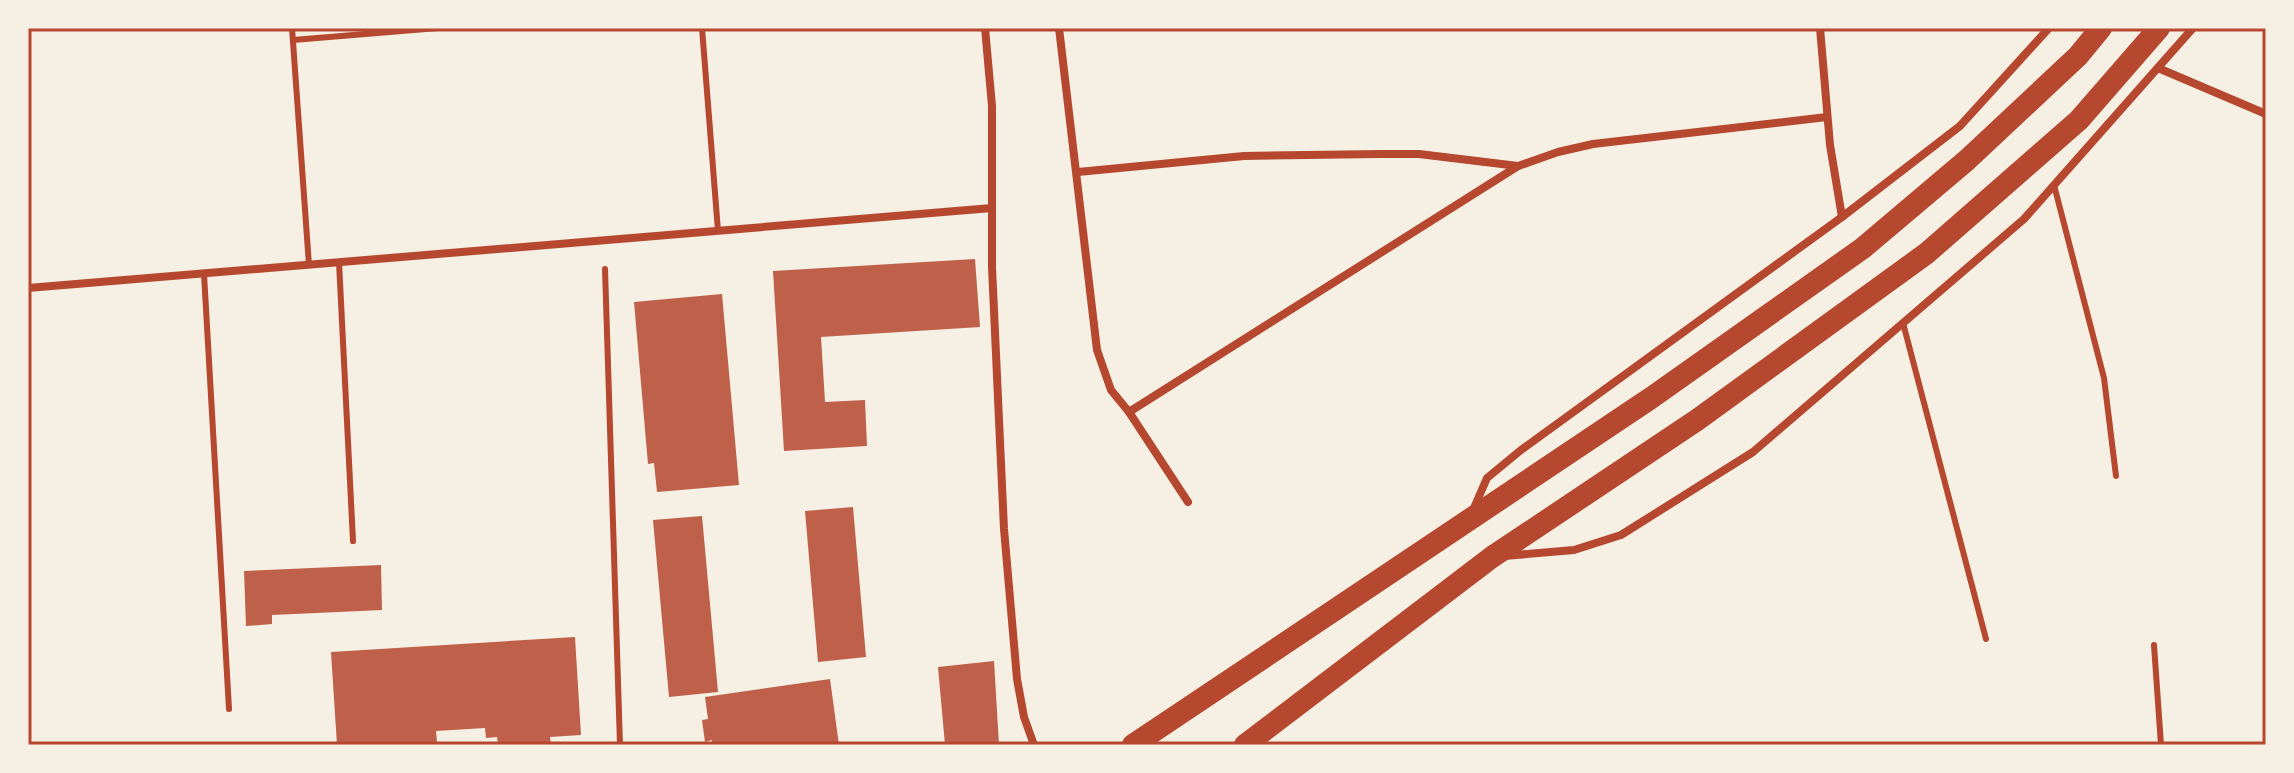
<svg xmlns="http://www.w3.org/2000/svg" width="2294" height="773" viewBox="0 0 2294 773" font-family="'DM Sans',sans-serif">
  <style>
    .building { fill: #bf614a }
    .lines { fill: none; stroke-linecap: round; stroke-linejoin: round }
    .service { stroke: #b5482f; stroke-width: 6 }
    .minor { stroke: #b5482f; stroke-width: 8 }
    .trunk { stroke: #b5482f; stroke-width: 22 }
    .neatline { fill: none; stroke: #b5482f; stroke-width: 3 }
  </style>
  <rect width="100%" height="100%" fill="#f6efe4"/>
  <g class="building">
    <path d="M975,259L980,327L821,337L825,402L865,400L867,446L784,451L773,271Z"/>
    <path d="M722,294L739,485L657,492L654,463L648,464L634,302Z"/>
    <path d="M853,507L866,657L818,662L805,511Z"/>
    <path d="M702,516L718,692L669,697L653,520Z"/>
    <path d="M381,565L382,610L272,615V624L246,626L244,571Z"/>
    <path d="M575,637L581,735L550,737L551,745H498L497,737L486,738L485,728L436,731L437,742L417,743V745H337L331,652Z"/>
    <path d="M994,661L999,745H945L938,667Z"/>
    <path d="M830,679L839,745H712V740L705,742L702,720L708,719L705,697Z"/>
  </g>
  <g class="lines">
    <g class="service">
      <path d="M292,28L309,265"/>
      <path d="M702,28L718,231"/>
      <path d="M293,40L438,28"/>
      <path d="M2054,185L2104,378L2116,476"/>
      <path d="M339,262L353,541"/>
      <path d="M605,269L620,745"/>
      <path d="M204,274L229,709"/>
      <path d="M1903,323L1986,639"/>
      <path d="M2154,645L2161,745"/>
    </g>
    <g class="minor">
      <path d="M985,28L992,106V267L1004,529L1017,679L1024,717L1034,745"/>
      <path d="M1059,28L1097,350L1111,390L1129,412L1188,502"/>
      <path d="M1820,28L1830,145L1842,217"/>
      <path d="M2158,68L2266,114"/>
      <path d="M1078,172L1244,156L1380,154H1419L1518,166"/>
      <path d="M28,288L992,208"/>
      <path d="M1129,412L1518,166L1558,152L1593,144L1827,117"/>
      <path d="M1474,508L1487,478L1521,450L1842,217L1960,126L2049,28"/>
      <path d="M1504,556L1574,550L1621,535L1753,452L2024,219L2193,28"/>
    </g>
    <g class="trunk">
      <path d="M1133,745L1651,398L1863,248L1967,160L2078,56L2101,28"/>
      <path d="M1245,745L1492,557L1697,420L1927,253L2079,120L2159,28"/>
    </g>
  </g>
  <rect width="2294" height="773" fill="none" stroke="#f6efe4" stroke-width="60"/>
  <rect x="30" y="30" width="2234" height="713" class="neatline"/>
</svg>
